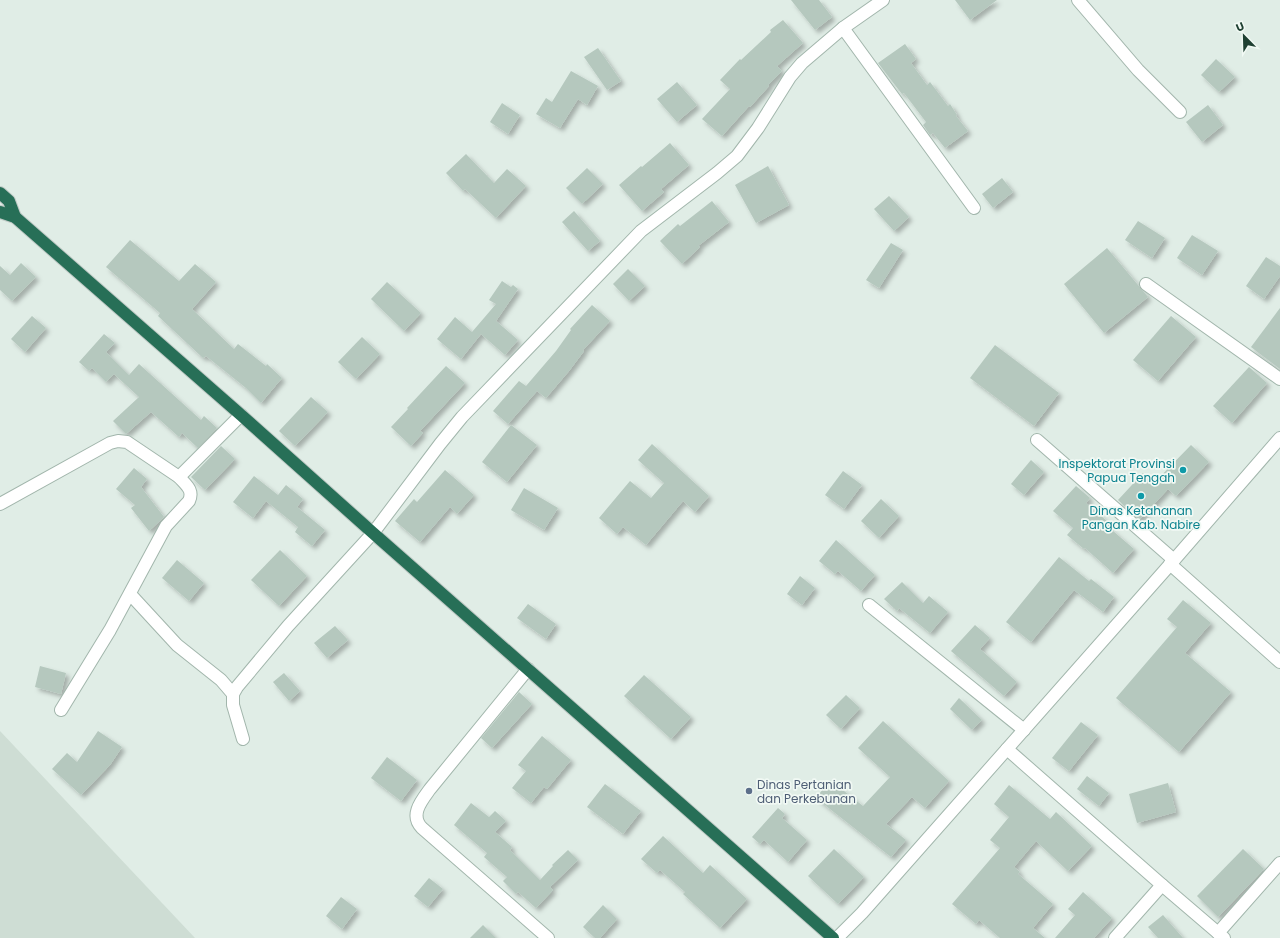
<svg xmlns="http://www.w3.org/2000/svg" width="1280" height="938" viewBox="0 0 1280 938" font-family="Poppins,sans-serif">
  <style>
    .built { fill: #ceddd4 }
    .building { fill: #b5c8be; filter: url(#shadow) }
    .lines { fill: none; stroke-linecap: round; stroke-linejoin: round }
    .street-casing { stroke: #a2b6ac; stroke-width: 14 }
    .highway-casing { stroke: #c0cac6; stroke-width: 14 }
    .street { stroke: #fff; stroke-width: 12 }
    .highway { stroke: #276f57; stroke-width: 12 }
    .culture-dot { fill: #0f9aa8; stroke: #f1f9f4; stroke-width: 1.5 }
    .service-dot { fill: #5c6f8a; stroke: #f1f9f4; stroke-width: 1.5 }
    .labels { text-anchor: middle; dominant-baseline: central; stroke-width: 3.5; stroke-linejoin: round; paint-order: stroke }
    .culture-label { font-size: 12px; fill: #0d838f; stroke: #f1f9f4; text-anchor: end }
    .service-label { font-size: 12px; fill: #4e5e75; stroke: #f1f9f4; text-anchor: start }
  </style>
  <defs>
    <filter id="shadow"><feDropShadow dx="3.5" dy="3.5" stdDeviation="2" flood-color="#0004"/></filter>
  </defs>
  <rect width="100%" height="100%" fill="#e0ede6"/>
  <path class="built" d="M0,731L195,938H0Z"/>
  <g class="building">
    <path d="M791,0H819L832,17L815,30Z"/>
    <path d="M955,0H997L970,20Z"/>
    <path d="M783,20L803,43L777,66L782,71L768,85L769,86L750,107L749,106L722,136L702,119L730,89L720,80L740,59L741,60L771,32L770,30Z"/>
    <path d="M905,44L916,59L911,63L927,85L930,82L948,106L950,104L957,115L956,116L968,131L945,148L933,133L930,135L923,125L926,122L904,93L902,94L878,63Z"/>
    <path d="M598,48L621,81L607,90L584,57Z"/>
    <path d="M1216,59L1235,77L1219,92L1201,75Z"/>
    <path d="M571,71L598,86L587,105L578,99L560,128L536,114L546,98L552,102Z"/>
    <path d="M677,82L697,105L677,122L657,99Z"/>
    <path d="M502,103L520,115L508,134L490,122Z"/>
    <path d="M1208,105L1223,125L1202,142L1186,122Z"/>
    <path d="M670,143L689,165L661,189L664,192L642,211L619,185L641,166L642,167Z"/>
    <path d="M466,154L494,183L507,169L526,186L496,218L465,189L463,191L446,173Z"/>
    <path d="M768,166L789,205L756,223L735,185Z"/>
    <path d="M587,168L603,184L582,204L566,188Z"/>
    <path d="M1002,178L1013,192L993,208L982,194Z"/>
    <path d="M889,196L909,217L894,231L874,209Z"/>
    <path d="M712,201L729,222L698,246L700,247L682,264L660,241L678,224L680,226Z"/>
    <path d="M574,211L600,241L588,251L562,222Z"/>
    <path d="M1138,221L1165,238L1152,258L1125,240Z"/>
    <path d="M1192,235L1218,251L1202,275L1177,258Z"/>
    <path d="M130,240L179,281L195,264L216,282L192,309L234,349L238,344L266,366L267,364L282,378L261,403L246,388L206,356L203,358L158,316L160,313L106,267Z"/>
    <path d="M891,243L903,250L879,288L866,280Z"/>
    <path d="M1107,248L1148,297L1104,333L1064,284Z"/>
    <path d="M1266,257L1280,266V276L1264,299L1246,286Z"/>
    <path d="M21,263L36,277L12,301L0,290V266L10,275Z"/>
    <path d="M628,269L645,286L629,301L613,284Z"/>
    <path d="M502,281L511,287L513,285L518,289L496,321L518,340L505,355L481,334L461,359L437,339L455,317L472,332L496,304L489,300Z"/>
    <path d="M387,282L421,313L404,331L371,299Z"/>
    <path d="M592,305L610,321L583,350L584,351L569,371L546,398L537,391L508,424L493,411L519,381L526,386L556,351L571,330L570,329Z"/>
    <path d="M1280,308V369L1251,347Z"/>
    <path d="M32,316L46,328L25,352L11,339Z"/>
    <path d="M1171,316L1196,337L1158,381L1133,360Z"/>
    <path d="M104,334L115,343L106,352L129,375L139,364L201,420L204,416L217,428L198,448L182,433L179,437L151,412L126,434L113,421L139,397L114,374L106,382L92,368L89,371L79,362Z"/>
    <path d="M362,337L380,354L356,379L338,362Z"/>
    <path d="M995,345L1059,393L1034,426L970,378Z"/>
    <path d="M446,366L465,383L420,431L423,433L411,446L391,427L408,409L407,408Z"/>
    <path d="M1249,367L1267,383L1232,423L1213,406Z"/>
    <path d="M311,397L328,412L295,446L279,431Z"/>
    <path d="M511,425L537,445L507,482L482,462Z"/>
    <path d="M652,444L709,496L695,512L683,501L646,545L623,527L617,534L599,518L630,481L651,498L664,483L638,460Z"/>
    <path d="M1191,445L1209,462L1176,496L1168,489L1139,520L1118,500L1143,473L1154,483Z"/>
    <path d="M221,446L235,459L205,490L191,477Z"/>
    <path d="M1031,460L1044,472L1024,495L1011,484Z"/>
    <path d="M134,468L147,479L141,487L164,517L149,531L131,508L135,505L116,489Z"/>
    <path d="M445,470L474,495L457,514L450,507L420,542L395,521L414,499L417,502Z"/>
    <path d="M843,471L862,485L844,509L825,495Z"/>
    <path d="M254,476L278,495L286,485L303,499L297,507L325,530L312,546L295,532L298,527L266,501L253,518L233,502Z"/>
    <path d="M1076,486L1090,498L1086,503L1108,522L1106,525L1134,549L1113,573L1085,548L1084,549L1067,535L1073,528L1053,511Z"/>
    <path d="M524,488L558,508L544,530L511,510Z"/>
    <path d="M881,499L899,516L879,538L861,521Z"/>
    <path d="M836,540L875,575L861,591L838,571L835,574L819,561Z"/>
    <path d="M280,550L307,576L279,606L251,580Z"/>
    <path d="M1059,557L1089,581L1091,579L1114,597L1103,612L1074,590L1031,642L1006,622Z"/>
    <path d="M177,560L204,583L189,601L162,578Z"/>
    <path d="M800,576L815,588L802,605L787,594Z"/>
    <path d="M902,582L923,603L929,596L948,612L930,633L899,608L897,611L884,599Z"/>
    <path d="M1183,600L1211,623L1185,653L1231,692L1179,752L1116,698L1177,627L1167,619Z"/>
    <path d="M528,604L556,624L546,639L517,618Z"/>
    <path d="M975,625L990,638L980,649L1017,682L1004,696L951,651Z"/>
    <path d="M335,626L348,640L327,658L314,643Z"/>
    <path d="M40,666L66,673L61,694L35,687Z"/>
    <path d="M284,673L300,691L289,701L273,682Z"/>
    <path d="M644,675L691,717L671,739L624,696Z"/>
    <path d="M519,692L532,704L492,748L481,738Z"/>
    <path d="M846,695L860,708L841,729L826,715Z"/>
    <path d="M959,698L982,720L972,730L950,709Z"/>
    <path d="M883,721L949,781L925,808L912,797L886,824L906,840L891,857L816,798L830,780L863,806L890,777L858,748Z"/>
    <path d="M1081,722L1098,735L1069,771L1052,758Z"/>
    <path d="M98,731L122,747L110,765L81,795L52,769L67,753L77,762Z"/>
    <path d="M542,736L571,760L547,789L544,787L531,803L512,788L526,771L518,765Z"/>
    <path d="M387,757L417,780L401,801L371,778Z"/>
    <path d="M1087,776L1109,793L1099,806L1077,789Z"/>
    <path d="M1168,783L1176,812L1137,823L1129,794Z"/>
    <path d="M605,784L641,811L623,834L587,807Z"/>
    <path d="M1009,785L1050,819L1056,812L1092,846L1068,871L1036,841L1014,867L1020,872L1018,874L1053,904L1033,928L1045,938H1000L979,920L976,924L952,904L1000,848L990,840L1009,817L994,804Z"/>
    <path d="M471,803L489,817L495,811L506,821L495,832L512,847L510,850L540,880L553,866L552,865L568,850L578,860L550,887L553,890L536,908L518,892L516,894L503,881L507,877L484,857L487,853L454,825Z"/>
    <path d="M778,808L785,814L782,818L807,840L788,862L764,840L760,844L752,837Z"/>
    <path d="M663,836L703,873L710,865L747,899L720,928L683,894L685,892L660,870L657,873L641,859Z"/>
    <path d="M834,849L864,877L838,904L808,876Z"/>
    <path d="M1243,849L1264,869L1218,917L1197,896Z"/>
    <path d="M429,878L443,889L428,907L414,896Z"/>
    <path d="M1083,892L1112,918L1094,938H1055L1075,915L1068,909Z"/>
    <path d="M341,897L357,909L342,929L326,916Z"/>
    <path d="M603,905L617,919L600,938H595L583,927Z"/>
    <path d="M1163,915L1183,938H1158L1148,927Z"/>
    <path d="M483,925L496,938H470Z"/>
  </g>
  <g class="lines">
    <defs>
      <g id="street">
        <path d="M1078,0L1138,70L1180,112"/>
        <path d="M843,28L974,208"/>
        <path d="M1146,284L1280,379"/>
        <path d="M1037,440L1174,560"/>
        <path d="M0,504L110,443L118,441L127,442L179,477L241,415"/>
        <path d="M1170,564L1280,662"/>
        <path d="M130,594L177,645L221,680L233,694"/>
        <path d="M869,605L1024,730"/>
        <path d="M528,669L430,789C422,800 409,815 422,828L548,938"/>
        <path d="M61,710L110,630L166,526L189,501C194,490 186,485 179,477"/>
        <path d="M243,739L233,705V694L237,687L288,626L373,533L440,444L462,417L641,231L717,173L737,156L758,128L790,77L802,63L843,28L883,0"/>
        <path d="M1007,749L1162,885L1224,938"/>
        <path d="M1218,933L1280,863"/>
        <path d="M837,938L862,913L1174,560L1280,438"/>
        <path d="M1115,938L1162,885"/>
      </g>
      <g id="highway">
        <path d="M0,193L9,201L15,217"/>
        <path d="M0,212L15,217L241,415L373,533L833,938"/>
      </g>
    </defs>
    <use href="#street" class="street-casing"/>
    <use href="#highway" class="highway-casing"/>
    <use href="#street" class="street"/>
    <use href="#highway" class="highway"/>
  </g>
  <g class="culture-dot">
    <circle cx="1183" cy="470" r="4"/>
    <circle cx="1141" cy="496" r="4"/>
  </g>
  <circle class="service-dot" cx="749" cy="791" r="4"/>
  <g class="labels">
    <g class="culture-label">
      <text x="1175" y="463">Inspektorat Provinsi<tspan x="1175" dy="14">Papua Tengah</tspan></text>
      <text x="1141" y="510" text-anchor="middle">Dinas Ketahanan<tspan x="1141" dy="14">Pangan Kab. Nabire</tspan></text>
    </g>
    <g class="service-label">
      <text x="757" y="784">Dinas Pertanian<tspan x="757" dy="14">dan Perkebunan</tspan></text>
    </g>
  </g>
  <g transform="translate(1244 36) rotate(337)" stroke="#f1f9f4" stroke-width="3" paint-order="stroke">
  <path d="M0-3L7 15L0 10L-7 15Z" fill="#1f4032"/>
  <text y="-6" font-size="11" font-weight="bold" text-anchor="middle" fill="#1f4032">U</text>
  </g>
</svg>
